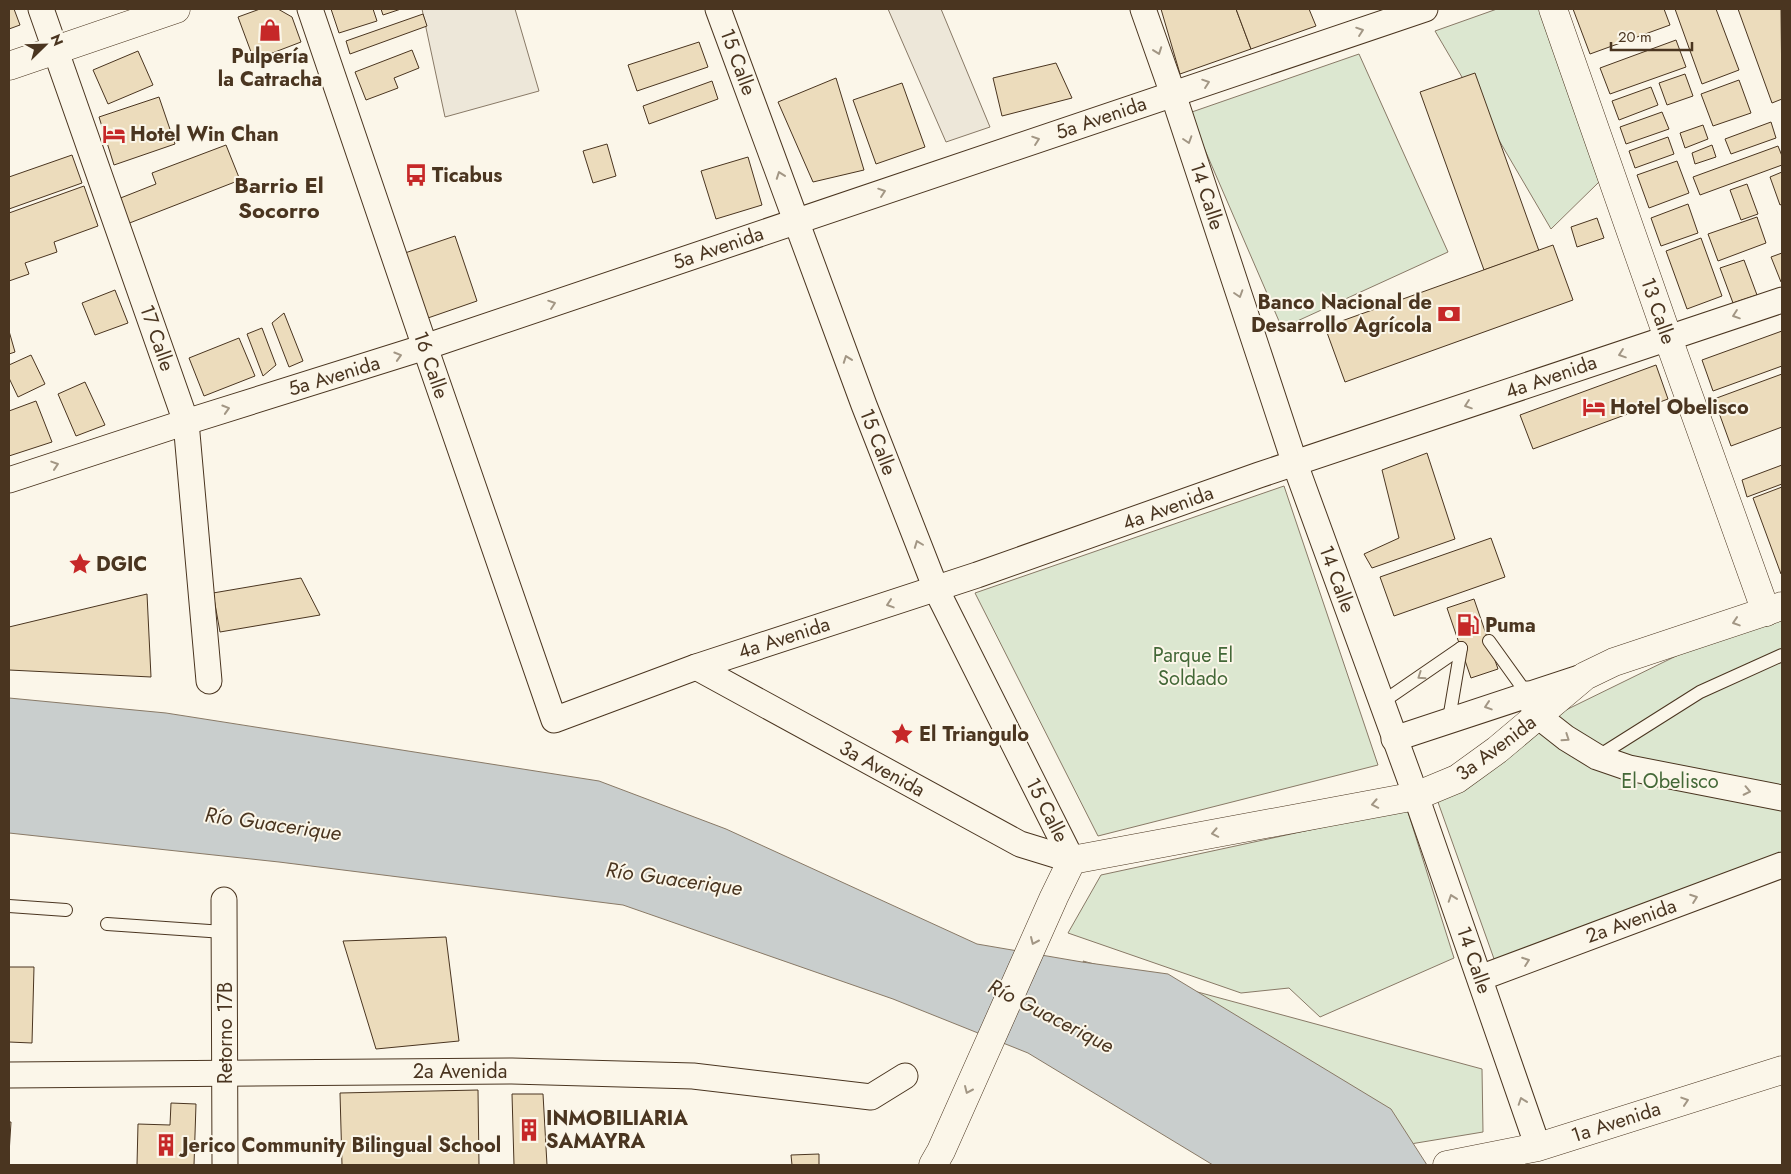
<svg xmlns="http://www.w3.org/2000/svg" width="1791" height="1174" viewBox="0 0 1791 1174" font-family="Jost,sans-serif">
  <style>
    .green { fill: #dce7d0; stroke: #887966 }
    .parking { fill: #ede7d9; stroke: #887966 }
    .water { fill: #c9cecd; stroke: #887966 }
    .building { fill: #ecdcbc; stroke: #4a3520 }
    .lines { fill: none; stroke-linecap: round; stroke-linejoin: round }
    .service-casing { stroke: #4a3520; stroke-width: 14 }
    .minor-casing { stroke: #4a3520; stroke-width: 27 }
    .tertiary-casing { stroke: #4a3520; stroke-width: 29 }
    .primary-casing { stroke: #4a3520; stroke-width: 29 }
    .service { stroke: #fbf6e9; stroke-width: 12 }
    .minor { stroke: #fbf6e9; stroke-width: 25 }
    .tertiary { stroke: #fbf6e9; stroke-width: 28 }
    .primary { stroke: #fbf6e9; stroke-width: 28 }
    .oneway { stroke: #a29684 }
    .labels { text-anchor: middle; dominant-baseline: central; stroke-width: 4; stroke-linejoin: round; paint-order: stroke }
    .poi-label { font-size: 20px; font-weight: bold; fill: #4a3520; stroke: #fbf6e9; text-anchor: start }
    .street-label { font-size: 20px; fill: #4a3520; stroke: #fbf6e9 }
    .park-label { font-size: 20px; fill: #436837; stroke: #fbf6e9 }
    .water-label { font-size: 21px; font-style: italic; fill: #4a3520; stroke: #fbf6e9 }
    .quarter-label { font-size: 22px; font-weight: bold; fill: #4a3520; stroke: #fbf6e9 }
  </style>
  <rect width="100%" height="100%" fill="#fbf6e9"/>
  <g class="green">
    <path d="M1497,9H1542L1599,182L1551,229L1435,31Z"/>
    <path d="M1359,54L1448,252L1282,328L1189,113Z"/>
    <path d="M1284,486L1378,765L1098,836L975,593Z"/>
    <path d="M1782,607V853L1498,970L1429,777L1766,612Z"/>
    <path d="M1407,809L1454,958L1320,1017L1289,988L1241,993L1068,933L1101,875Z"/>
    <path d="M1083,961L1482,1069L1483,1132L1362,1152L1102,1002Z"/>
  </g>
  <g class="parking">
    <path d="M422,9H515L539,91L445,117Z"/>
    <path d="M888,9H941L990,127L946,142Z"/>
  </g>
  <path class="water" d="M9,698L166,713L599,781L726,829L977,944L1082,962L1168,974L1391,1109L1427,1165H1213L1028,1053L893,999L623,905L279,862L9,833Z"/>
  <g class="building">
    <path d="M9,9H14L20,25L9,29Z"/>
    <path d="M260,9H278L292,17L301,42L254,60L238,17Z"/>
    <path d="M331,9H373L377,21L339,33Z"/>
    <path d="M381,9H401L383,15Z"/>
    <path d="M1161,9H1236L1251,49L1180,74Z"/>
    <path d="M1236,9H1309L1316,26L1251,49Z"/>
    <path d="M1573,9H1664L1670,25L1590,54Z"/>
    <path d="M1675,9H1716L1739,70L1702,84Z"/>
    <path d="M1738,9H1781L1782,99L1772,103Z"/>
    <path d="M423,14L427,26L350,54L346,41Z"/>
    <path d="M1676,40L1686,67L1610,94L1600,68Z"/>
    <path d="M699,42L708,67L637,91L628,65Z"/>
    <path d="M412,50L419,68L394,78L398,88L366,100L355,72Z"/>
    <path d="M138,51L153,85L108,104L93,70Z"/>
    <path d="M1056,63L1072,98L1002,116L993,78Z"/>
    <path d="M1475,73L1539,251L1484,270L1420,92Z"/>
    <path d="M1685,74L1693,96L1667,105L1659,83Z"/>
    <path d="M836,78L864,170L813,182L778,102Z"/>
    <path d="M1739,80L1751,113L1713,126L1701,94Z"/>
    <path d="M712,81L718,99L649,124L643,106Z"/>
    <path d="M902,83L925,147L876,164L853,100Z"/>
    <path d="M1651,87L1658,105L1619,120L1612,101Z"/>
    <path d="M159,97L175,144L114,165L99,117Z"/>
    <path d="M1662,112L1669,129L1626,144L1620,127Z"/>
    <path d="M1771,122L1776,138L1731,154L1725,139Z"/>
    <path d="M1703,125L1708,139L1685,148L1680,133Z"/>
    <path d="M1668,137L1674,154L1635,168L1629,151Z"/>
    <path d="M607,144L616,176L593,183L583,151Z"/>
    <path d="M226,145L240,180L127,224L118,199L156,184L152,173Z"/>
    <path d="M1712,145L1716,157L1695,164L1692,153Z"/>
    <path d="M1778,146L1782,156V165L1700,195L1693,177Z"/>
    <path d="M72,155L82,183L9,209V177Z"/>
    <path d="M748,157L762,205L716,219L701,171Z"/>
    <path d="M1677,161L1689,193L1649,208L1637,175Z"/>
    <path d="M1782,172V204L1780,205L1770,177Z"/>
    <path d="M1747,184L1758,214L1741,220L1730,190Z"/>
    <path d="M84,186L98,226L54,242L57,252L25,263L29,274L9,281V213Z"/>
    <path d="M1688,204L1698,233L1661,246L1651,218Z"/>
    <path d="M1757,217L1766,243L1718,261L1708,234Z"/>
    <path d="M1597,218L1604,238L1577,247L1571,227Z"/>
    <path d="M455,236L477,301L425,319L402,254Z"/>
    <path d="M1701,238L1722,296L1687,309L1666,251Z"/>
    <path d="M1553,245L1573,300L1345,382L1325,327Z"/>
    <path d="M1782,253V282H1781L1771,257Z"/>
    <path d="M1744,260L1757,295L1733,303L1720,268Z"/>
    <path d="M115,290L128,323L95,335L82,303Z"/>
    <path d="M284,313L303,361L289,367L272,323Z"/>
    <path d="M262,328L276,365L263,376L247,334Z"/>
    <path d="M9,331L15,352L9,354Z"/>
    <path d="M1782,331V366L1713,391L1702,360Z"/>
    <path d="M239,338L255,376L204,396L189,358Z"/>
    <path d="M31,355L45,384L18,397L9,378V365Z"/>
    <path d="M1656,365L1668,399L1533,449L1520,415Z"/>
    <path d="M1782,374V427L1731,446L1714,399Z"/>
    <path d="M85,382L105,425L76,436L58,394Z"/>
    <path d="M36,401L52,442L9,456V411Z"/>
    <path d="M1427,453L1455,539L1372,568L1364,554L1399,538L1382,470Z"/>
    <path d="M1782,465V484L1747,497L1742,480Z"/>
    <path d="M1782,487V573L1781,574L1753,498Z"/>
    <path d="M1491,538L1505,577L1394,616L1380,577Z"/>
    <path d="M301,578L320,615L220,632L213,593Z"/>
    <path d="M147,594L151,677L9,670V627Z"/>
    <path d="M1474,599L1498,669L1471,678L1447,608Z"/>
    <path d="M446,937L459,1041L376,1049L343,941Z"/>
    <path d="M9,967H34L32,1043L9,1042Z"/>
    <path d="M478,1090L479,1165H342L340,1093Z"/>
    <path d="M512,1094H543L547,1165H514Z"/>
    <path d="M171,1103L196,1104L194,1165H137L138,1124L170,1125Z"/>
    <path d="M9,1122H11L9,1154Z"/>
    <path d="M819,1154V1165H792L791,1155Z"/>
  </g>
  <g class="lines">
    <defs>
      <g id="service">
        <path d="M1489,641L1527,694"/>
        <path d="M1381,703L1461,648"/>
        <path d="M1449,719L1461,648"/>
        <path d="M1597,757L1700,692L1782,655"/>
        <path d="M9,906L66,910"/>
        <path d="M107,924L224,932"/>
      </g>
      <g id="minor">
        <path d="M41,9L186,422L209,681"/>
        <path d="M310,9L425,347L554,720L696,667L977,575L1259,475L1782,300"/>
        <path d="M718,9L864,405L936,589L1072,860"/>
        <path d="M1143,9L1173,94L1295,464L1416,796L1538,1147"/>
        <path d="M9,480L186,422L425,347L1425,9"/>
        <path d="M696,667L1020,844L1072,860"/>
        <path d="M1527,694L1538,716L1566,738L1597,757L1629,768L1782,798"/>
        <path d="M1394,739L1585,676"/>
        <path d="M224,900L225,1165"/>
        <path d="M1480,978L1782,865"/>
        <path d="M9,1075L512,1071L693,1076L871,1097L905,1076"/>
      </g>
      <g id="tertiary">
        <path d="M1553,9L1668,338L1766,612"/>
        <path d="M9,66L176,9"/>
      </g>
      <g id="primary">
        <path d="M933,1165L941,1151L1054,897L1072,860L1416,796L1457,779L1497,750L1585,676L1614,662L1782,606"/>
        <path d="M1447,1165L1538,1147L1782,1070"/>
      </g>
    </defs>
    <use href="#service" class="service-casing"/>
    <use href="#minor" class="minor-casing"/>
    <use href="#tertiary" class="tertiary-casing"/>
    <use href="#primary" class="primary-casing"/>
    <use href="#service" class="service"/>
    <use href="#minor" class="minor"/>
    <use href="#tertiary" class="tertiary"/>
    <use href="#primary" class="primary"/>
  </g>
  <defs><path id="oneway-chevron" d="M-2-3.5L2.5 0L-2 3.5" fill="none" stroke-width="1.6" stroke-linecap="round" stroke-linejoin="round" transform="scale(1.25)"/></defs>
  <g class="oneway">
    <use href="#oneway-chevron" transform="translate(1360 31) rotate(-19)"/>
    <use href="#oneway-chevron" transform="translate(1158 51) rotate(70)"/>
    <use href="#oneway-chevron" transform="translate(1206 83) rotate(-19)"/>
    <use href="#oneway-chevron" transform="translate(1036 140) rotate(-19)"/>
    <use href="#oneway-chevron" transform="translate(1188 140) rotate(72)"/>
    <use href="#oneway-chevron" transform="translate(780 175) rotate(-110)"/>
    <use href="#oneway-chevron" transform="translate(882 192) rotate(-19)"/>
    <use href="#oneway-chevron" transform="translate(1239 294) rotate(72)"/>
    <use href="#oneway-chevron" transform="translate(552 304) rotate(-19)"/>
    <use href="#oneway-chevron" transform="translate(1736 315) rotate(161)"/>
    <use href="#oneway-chevron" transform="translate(1622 354) rotate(161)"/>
    <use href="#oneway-chevron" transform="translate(398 356) rotate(-17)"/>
    <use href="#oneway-chevron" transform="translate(847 359) rotate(-110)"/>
    <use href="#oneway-chevron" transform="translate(1468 405) rotate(161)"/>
    <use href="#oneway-chevron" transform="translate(226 409) rotate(-17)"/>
    <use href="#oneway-chevron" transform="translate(55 465) rotate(-18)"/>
    <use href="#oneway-chevron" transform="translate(918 544) rotate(-111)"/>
    <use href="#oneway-chevron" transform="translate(890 604) rotate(162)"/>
    <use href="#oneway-chevron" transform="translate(1736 622) rotate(162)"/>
    <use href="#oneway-chevron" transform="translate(1421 676) rotate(146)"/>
    <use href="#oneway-chevron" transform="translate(1488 706) rotate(162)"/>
    <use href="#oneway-chevron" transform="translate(1566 738) rotate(34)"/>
    <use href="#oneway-chevron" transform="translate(1747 791) rotate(12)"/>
    <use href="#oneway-chevron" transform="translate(1375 804) rotate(169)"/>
    <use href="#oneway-chevron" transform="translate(1215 833) rotate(169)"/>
    <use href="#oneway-chevron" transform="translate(1452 898) rotate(-109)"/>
    <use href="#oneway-chevron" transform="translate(1694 898) rotate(-20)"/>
    <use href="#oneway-chevron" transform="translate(1034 941) rotate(114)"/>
    <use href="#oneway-chevron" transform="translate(1526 961) rotate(-20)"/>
    <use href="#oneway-chevron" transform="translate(968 1090) rotate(114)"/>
    <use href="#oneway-chevron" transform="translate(1522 1101) rotate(-109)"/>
    <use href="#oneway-chevron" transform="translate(1685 1101) rotate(-18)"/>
  </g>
  <defs>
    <symbol id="shop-bare" viewBox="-9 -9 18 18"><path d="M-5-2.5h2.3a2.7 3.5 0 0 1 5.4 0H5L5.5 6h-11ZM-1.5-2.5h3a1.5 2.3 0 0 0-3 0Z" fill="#c62828" stroke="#fbf6e9" stroke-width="2.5" paint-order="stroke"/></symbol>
    <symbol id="hotel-bare" viewBox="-9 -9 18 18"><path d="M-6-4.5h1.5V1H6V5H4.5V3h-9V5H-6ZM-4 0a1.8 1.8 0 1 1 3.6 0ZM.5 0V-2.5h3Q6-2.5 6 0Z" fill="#c62828" stroke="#fbf6e9" stroke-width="2.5" paint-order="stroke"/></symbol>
    <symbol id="bus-bare" viewBox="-9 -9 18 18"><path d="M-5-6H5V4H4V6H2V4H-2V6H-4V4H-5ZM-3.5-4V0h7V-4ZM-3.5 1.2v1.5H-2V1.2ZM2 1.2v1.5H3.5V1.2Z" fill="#c62828" stroke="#fbf6e9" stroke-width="2.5" paint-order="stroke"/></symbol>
    <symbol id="bank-bare" viewBox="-9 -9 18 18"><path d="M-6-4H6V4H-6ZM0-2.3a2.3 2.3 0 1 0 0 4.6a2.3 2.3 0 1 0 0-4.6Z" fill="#c62828" stroke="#fbf6e9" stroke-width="2.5" paint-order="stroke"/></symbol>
    <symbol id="sight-bare" viewBox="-9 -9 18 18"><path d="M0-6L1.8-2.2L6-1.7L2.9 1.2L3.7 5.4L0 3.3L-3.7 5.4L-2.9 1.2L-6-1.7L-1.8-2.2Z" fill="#c62828" stroke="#fbf6e9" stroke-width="2.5" paint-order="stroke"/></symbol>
    <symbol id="fuel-bare" viewBox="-9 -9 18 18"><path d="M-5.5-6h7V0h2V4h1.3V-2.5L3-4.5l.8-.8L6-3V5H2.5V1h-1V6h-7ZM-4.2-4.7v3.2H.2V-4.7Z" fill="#c62828" stroke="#fbf6e9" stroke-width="2.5" paint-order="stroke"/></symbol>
    <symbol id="building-bare" viewBox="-9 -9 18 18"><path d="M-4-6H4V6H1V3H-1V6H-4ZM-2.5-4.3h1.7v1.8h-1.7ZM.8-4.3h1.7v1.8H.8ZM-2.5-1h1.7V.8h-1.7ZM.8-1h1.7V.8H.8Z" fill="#c62828" stroke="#fbf6e9" stroke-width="2.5" paint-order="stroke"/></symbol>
  </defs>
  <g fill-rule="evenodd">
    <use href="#shop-bare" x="254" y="14" width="32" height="32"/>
    <use href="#hotel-bare" x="98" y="118" width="32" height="32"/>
    <use href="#bus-bare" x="400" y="159" width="32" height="32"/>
    <use href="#bank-bare" x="1433" y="298" width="32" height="32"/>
    <use href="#hotel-bare" x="1578" y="391" width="32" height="32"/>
    <use href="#sight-bare" x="64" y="548" width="32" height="32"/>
    <use href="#fuel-bare" x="1452" y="609" width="32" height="32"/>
    <use href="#sight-bare" x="886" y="718" width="32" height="32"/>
    <use href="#building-bare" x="513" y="1114" width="32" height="32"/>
    <use href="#building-bare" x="150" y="1129" width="32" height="32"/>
  </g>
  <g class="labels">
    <g class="poi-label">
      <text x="270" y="56" text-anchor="middle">Pulpería<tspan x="270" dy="23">la Catracha</tspan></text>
      <text x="130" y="134">Hotel Win Chan</text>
      <text x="432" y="175">Ticabus</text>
      <text x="1432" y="302" text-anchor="end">Banco Nacional de<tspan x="1432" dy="23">Desarrollo Agrícola</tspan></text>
      <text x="1610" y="407">Hotel Obelisco</text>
      <text x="96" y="564">DGIC</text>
      <text x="1485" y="625">Puma</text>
      <text x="919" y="734">El Triangulo</text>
      <text x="546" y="1118">INMOBILIARIA<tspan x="546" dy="23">SAMAYRA</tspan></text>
      <text x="182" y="1145">Jerico Community Bilingual School</text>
    </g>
    <g class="street-label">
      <text transform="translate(738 62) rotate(70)">15 Calle</text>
      <text transform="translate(1101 118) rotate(-19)">5a Avenida</text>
      <text transform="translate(1207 196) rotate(72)">14 Calle</text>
      <text transform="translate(718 248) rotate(-19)">5a Avenida</text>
      <text transform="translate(1658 311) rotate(71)">13 Calle</text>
      <text transform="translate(157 338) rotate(71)">17 Calle</text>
      <text transform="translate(431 365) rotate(71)">16 Calle</text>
      <text transform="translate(334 376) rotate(-17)">5a Avenida</text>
      <text transform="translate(1551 377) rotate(-19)">4a Avenida</text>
      <text transform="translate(878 442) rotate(69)">15 Calle</text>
      <text transform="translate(1168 508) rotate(-20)">4a Avenida</text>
      <text transform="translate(1337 579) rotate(70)">14 Calle</text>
      <text transform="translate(784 638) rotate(-18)">4a Avenida</text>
      <text transform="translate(1496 748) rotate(-37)">3a Avenida</text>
      <text transform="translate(882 769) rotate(29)">3a Avenida</text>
      <text transform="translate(1047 810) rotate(63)">15 Calle</text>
      <text transform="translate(1631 921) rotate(-20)">2a Avenida</text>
      <text transform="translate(1474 960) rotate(71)">14 Calle</text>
      <text transform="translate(225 1033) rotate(-90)">Retorno 17B</text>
      <text x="460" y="1071">2a Avenida</text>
      <text transform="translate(1616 1122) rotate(-18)">1a Avenida</text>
    </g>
    <g class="park-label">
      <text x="1193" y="655">Parque El<tspan x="1193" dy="23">Soldado</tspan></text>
      <text x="1670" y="781">El Obelisco</text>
    </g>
    <g class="water-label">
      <text transform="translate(273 824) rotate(8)">Río Guacerique</text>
      <text transform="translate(674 879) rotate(8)">Río Guacerique</text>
      <text transform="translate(1051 1016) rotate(27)">Río Guacerique</text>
    </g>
    <g class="quarter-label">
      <text x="279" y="185">Barrio El<tspan x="279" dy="25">Socorro</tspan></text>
    </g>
  </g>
  <rect width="1791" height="1174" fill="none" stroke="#4a3520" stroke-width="20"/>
  <g transform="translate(45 45) rotate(67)" stroke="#fbf6e9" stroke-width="4" paint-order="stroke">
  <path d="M0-4L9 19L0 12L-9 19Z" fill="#4a3520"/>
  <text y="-8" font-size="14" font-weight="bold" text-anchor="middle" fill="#4a3520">N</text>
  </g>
  <path d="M1611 42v8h81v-8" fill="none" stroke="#4a3520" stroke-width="2.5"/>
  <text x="1618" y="42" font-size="15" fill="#4a3520" stroke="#fbf6e9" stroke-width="4" paint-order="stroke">20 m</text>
</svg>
